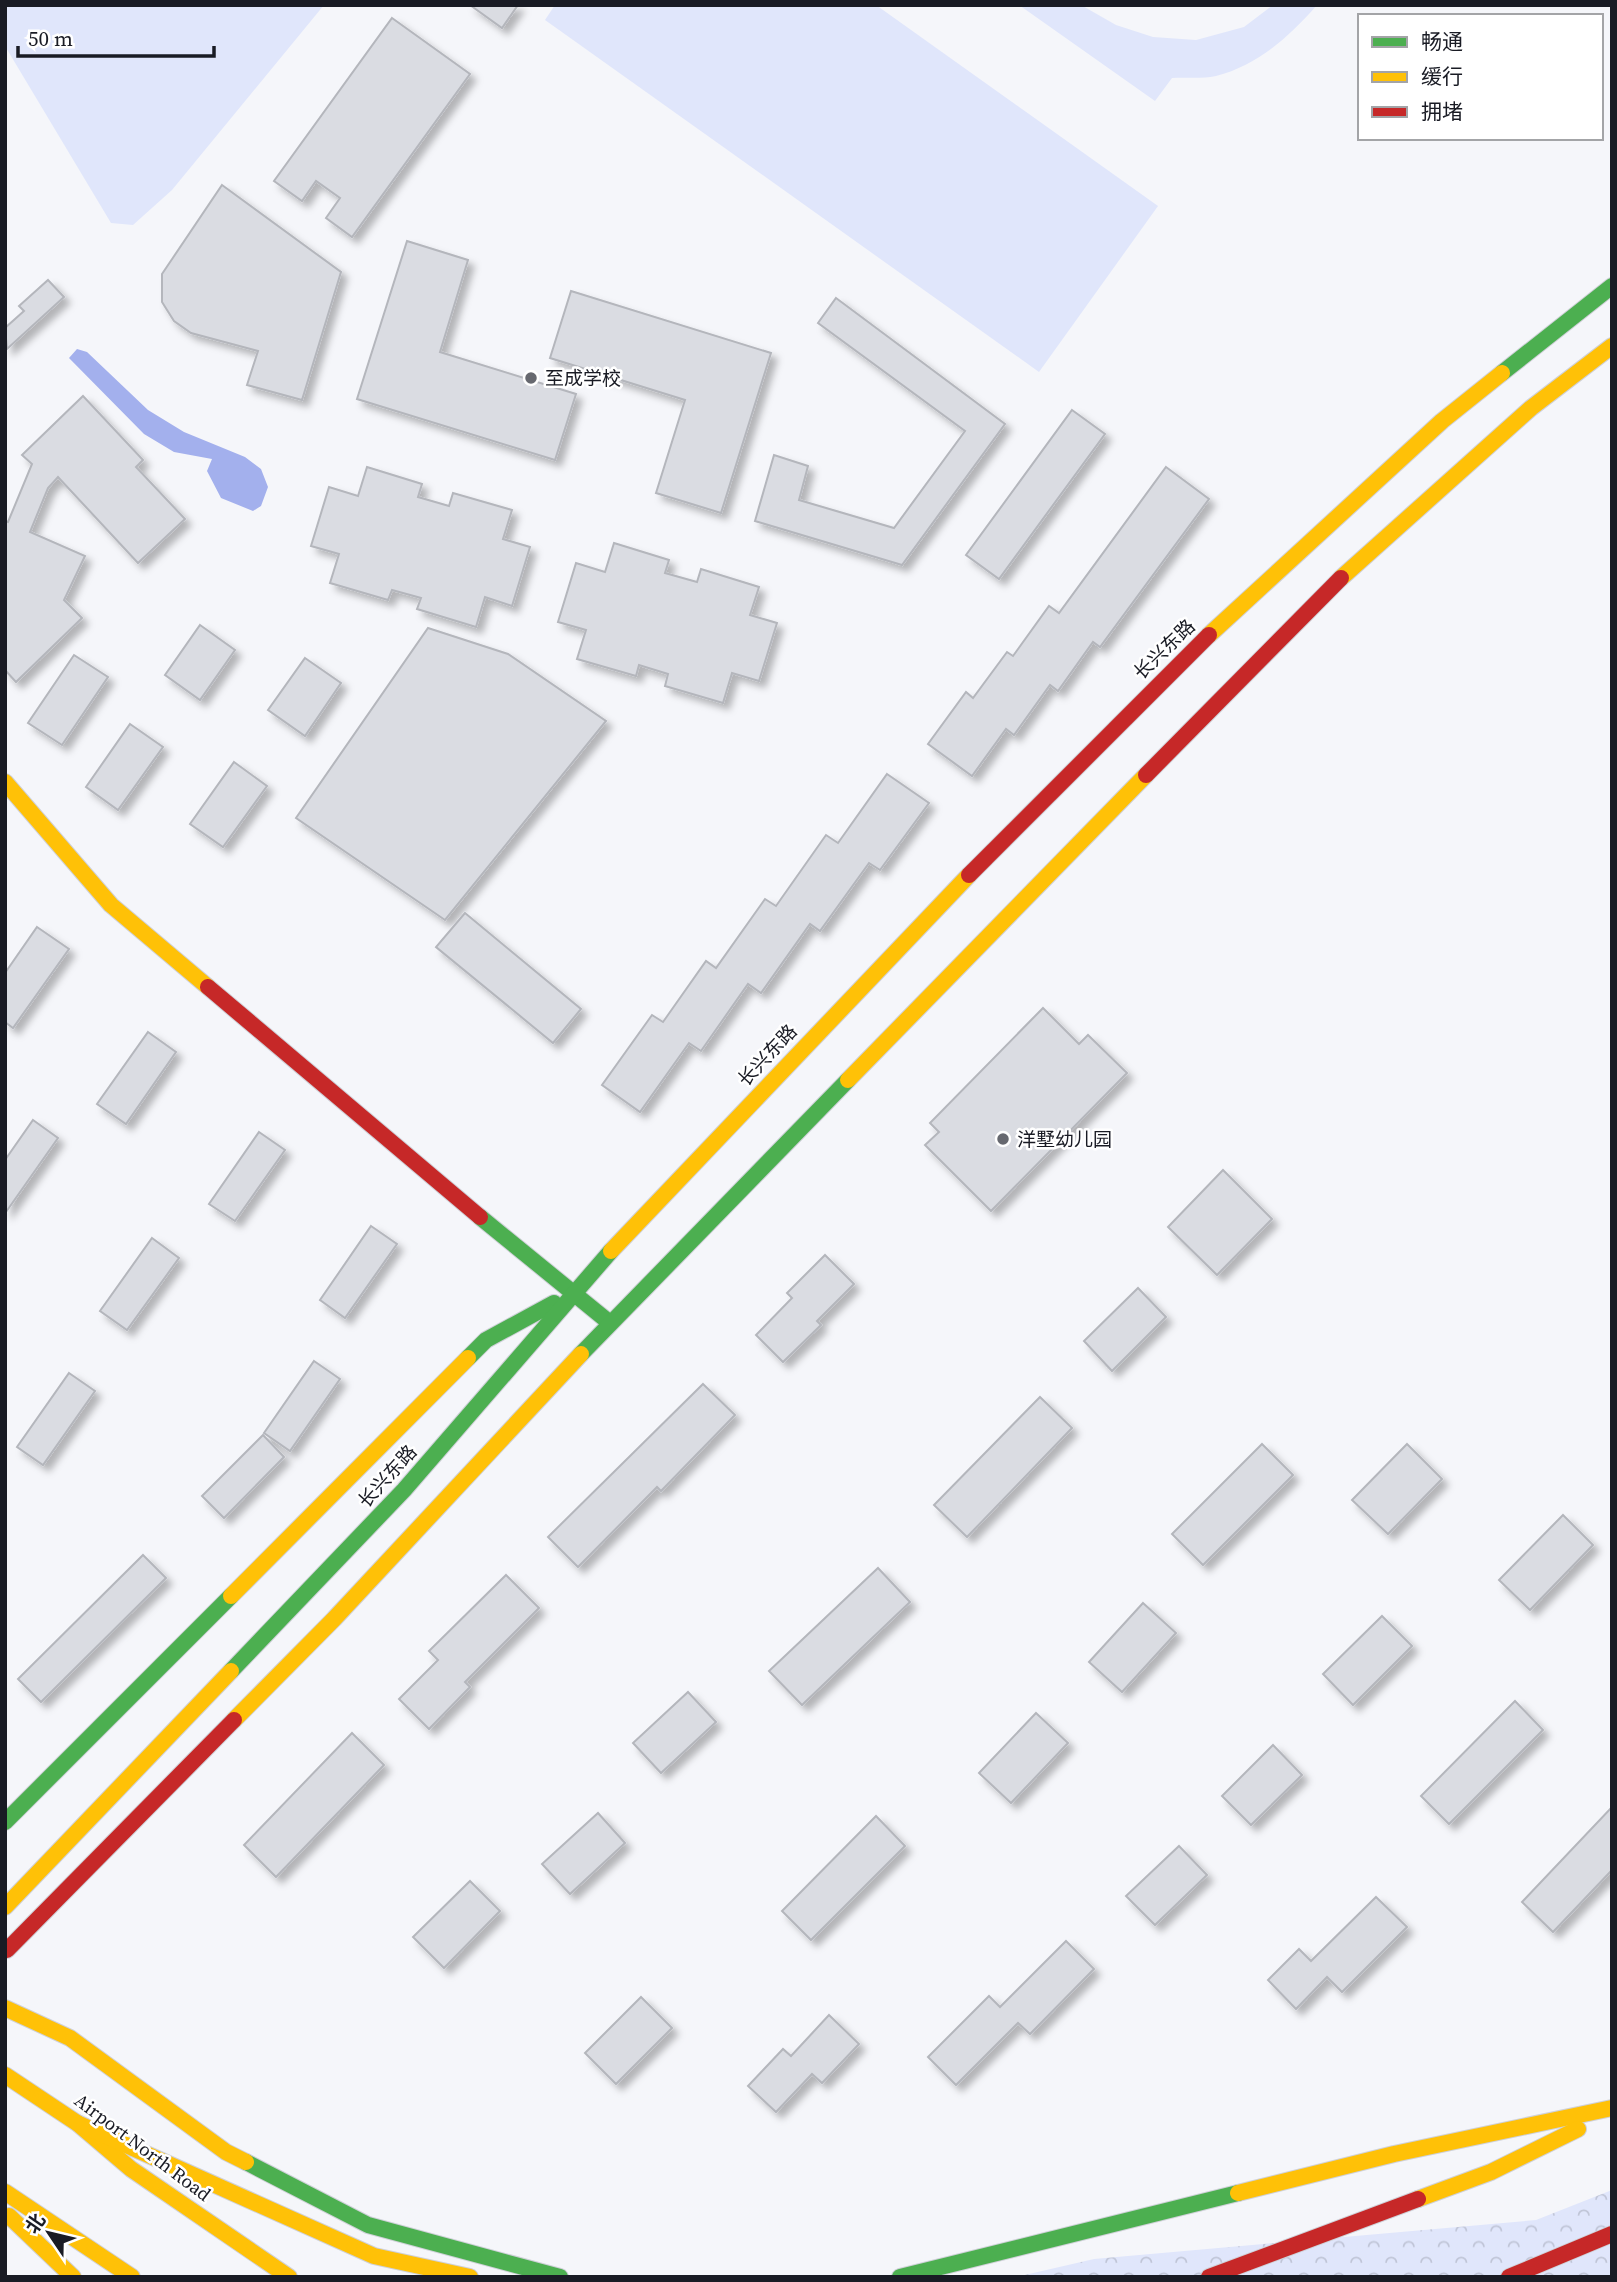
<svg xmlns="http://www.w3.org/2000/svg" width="1617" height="2282" viewBox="0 0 1617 2282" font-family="'Source Serif 4','Noto Sans SC',serif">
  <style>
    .green { fill: #e0e6fb }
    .park { fill: url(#park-crowns) }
    .water { fill: #a3b0ed }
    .building { fill: #dadce2; stroke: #b4b6bc; stroke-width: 2; filter: url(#shadow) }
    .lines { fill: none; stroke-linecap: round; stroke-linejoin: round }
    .fast-casing { stroke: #cfd1d8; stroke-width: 18 }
    .slow-casing { stroke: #cfd1d8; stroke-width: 18 }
    .jam-casing { stroke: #cfd1d8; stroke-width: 18 }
    .fast { stroke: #4caf50; stroke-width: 16 }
    .slow { stroke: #ffc107; stroke-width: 16 }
    .jam { stroke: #c62828; stroke-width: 16 }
    .poi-dot { fill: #66686f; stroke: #fff; stroke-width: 2.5 }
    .labels { text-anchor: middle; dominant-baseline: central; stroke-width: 5; stroke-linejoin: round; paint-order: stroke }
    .poi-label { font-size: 19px; fill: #191b24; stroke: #fff; text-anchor: start }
    .street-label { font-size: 19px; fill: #191b24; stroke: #fff }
  </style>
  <defs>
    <pattern id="park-crowns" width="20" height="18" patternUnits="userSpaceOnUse" patternTransform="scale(1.75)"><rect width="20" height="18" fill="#e0e6fb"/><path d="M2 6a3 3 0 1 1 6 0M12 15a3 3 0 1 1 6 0" fill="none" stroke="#c0c5d7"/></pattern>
    <filter id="shadow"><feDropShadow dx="6" dy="6" stdDeviation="3.5" flood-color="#0004"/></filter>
  </defs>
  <rect width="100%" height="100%" fill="#f5f6fa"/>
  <g class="green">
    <path d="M5,5H324L172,190L133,225L111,223L5,46Z"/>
    <path d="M555,5H876L1158,206L1039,372L545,20Z"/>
    <path d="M1019,5H1081L1116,25L1153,37L1196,40L1244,27L1273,5H1317C1289,37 1258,65 1216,76C1202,79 1186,77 1172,78L1155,101Z"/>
  </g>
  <path class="park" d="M1612,2190V2277H1016L1094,2259L1536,2220Z"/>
  <path class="water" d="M77,349L87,352L148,410L184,432L245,457L261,469L268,487L261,506L253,511L221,498L207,471L212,459L174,452L144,434L69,358Z"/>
  <g class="building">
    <path d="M470,5H518L502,28Z"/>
    <path d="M392,18L470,74L352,237L326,218L340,198L316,181L302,201L274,181Z"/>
    <path d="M222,185L341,272L302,400L247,385L258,351L191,333L174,321L162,302V274Z"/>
    <path d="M407,241L468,260L440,352L576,394L555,460L357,399Z"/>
    <path d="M48,280L64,297L7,349L5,328L24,311L19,306Z"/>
    <path d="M571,291L771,353L721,513L656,493L685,400L550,358Z"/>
    <path d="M836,298L1005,424L902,565L755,521L774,455L808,466L799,500L894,528L965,431L818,323Z"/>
    <path d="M83,396L143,460L136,467L185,519L138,563L58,477L48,488L30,532L85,556L64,600L82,618L16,682L5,670V521L8,522L32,464L22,455Z"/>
    <path d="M1072,410L1105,434L999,579L966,555Z"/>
    <path d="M367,467L422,484L418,497L449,506L453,493L512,510L503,539L530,547L512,606L485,597L476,627L417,609L421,598L392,590L388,600L330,583L339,554L311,546L329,487L358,496Z"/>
    <path d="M1166,467L1209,499L1100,647L1093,642L1058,691L1050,685L1014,735L1006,729L972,776L928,744L966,692L973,698L1007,652L1013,656L1049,606L1059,613Z"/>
    <path d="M614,543L669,560L665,573L697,582L701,569L759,587L750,615L777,623L759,681L732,673L723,703L665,686L668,674L639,665L636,676L577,659L586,630L558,622L576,563L605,572Z"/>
    <path d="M200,625L235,650L200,700L165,675Z"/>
    <path d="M428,628L508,654L606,721L445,920L296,818Z"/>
    <path d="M74,655L108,677L62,745L28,723Z"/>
    <path d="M305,658L341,683L305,736L268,710Z"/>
    <path d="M130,724L163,747L118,810L86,787Z"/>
    <path d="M234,762L267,786L223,847L190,824Z"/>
    <path d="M887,774L929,803L880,870L869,863L820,931L810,924L761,993L748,984L701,1051L689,1043L640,1112L602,1085L652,1015L663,1022L706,961L716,968L765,899L776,906L826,835L838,843Z"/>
    <path d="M465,913L581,1009L553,1043L436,947Z"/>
    <path d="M37,927L69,949L13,1028L5,1022V973Z"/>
    <path d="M1043,1008L1079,1044L1088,1035L1127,1073L991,1211L925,1145L939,1132L930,1123Z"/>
    <path d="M148,1032L176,1052L126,1124L97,1104Z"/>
    <path d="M33,1120L58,1138L6,1212L5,1160Z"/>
    <path d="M259,1132L285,1150L235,1221L209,1204Z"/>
    <path d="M1223,1170L1272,1219L1217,1275L1168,1227Z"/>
    <path d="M371,1226L397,1244L345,1318L320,1300Z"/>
    <path d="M152,1238L179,1258L127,1330L100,1311Z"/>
    <path d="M825,1255L854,1284L817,1321L821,1325L783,1362L756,1335L792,1298L787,1293Z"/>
    <path d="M1138,1288L1166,1317L1112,1371L1084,1341Z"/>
    <path d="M314,1361L340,1379L290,1451L264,1433Z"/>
    <path d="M69,1373L95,1391L43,1465L17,1447Z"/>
    <path d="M703,1384L735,1415L661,1491L657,1487L578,1567L548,1537Z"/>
    <path d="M1040,1397L1072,1428L967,1537L934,1505Z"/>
    <path d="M263,1435L284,1457L224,1518L202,1496Z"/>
    <path d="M1262,1444L1293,1475L1203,1565L1172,1534Z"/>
    <path d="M1407,1444L1442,1479L1388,1534L1352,1500Z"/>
    <path d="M1563,1515L1593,1545L1530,1610L1499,1580Z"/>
    <path d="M143,1555L166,1578L41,1702L18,1679Z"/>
    <path d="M878,1568L910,1602L802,1705L769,1671Z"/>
    <path d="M506,1575L539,1608L465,1682L470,1687L429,1729L399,1699L438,1660L429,1651Z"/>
    <path d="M1143,1603L1176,1633L1122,1692L1089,1662Z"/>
    <path d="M1382,1616L1412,1646L1353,1705L1323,1674Z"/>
    <path d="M688,1692L716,1722L661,1773L633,1743Z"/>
    <path d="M1515,1701L1543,1730L1449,1824L1421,1796Z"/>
    <path d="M1036,1713L1068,1743L1011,1803L979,1773Z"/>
    <path d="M352,1733L384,1765L276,1877L244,1845Z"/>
    <path d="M1273,1745L1302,1775L1251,1825L1222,1796Z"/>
    <path d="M1612,1807V1870L1553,1932L1522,1902Z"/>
    <path d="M598,1813L625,1843L570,1894L542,1864Z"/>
    <path d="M876,1816L905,1846L811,1940L782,1911Z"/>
    <path d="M1179,1846L1207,1875L1155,1925L1126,1896Z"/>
    <path d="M470,1881L500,1911L444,1968L413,1937Z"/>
    <path d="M1376,1897L1407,1927L1342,1992L1327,1977L1296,2009L1268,1980L1299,1949L1311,1961Z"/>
    <path d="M1066,1941L1094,1969L1030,2034L1018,2023L956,2085L928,2057L989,1996L1000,2007Z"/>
    <path d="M641,1997L672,2028L616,2084L585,2053Z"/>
    <path d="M829,2015L859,2044L822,2083L812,2074L776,2112L748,2086L783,2049L791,2056Z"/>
  </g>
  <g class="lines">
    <defs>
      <g id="fast">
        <path d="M1502,373L1612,286"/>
        <path d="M480,1217L610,1323"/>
        <path d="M581,1354L848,1080"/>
        <path d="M468,1358L486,1340L554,1303"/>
        <path d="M231,1671L404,1490L611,1251"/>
        <path d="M5,1822L231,1596"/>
        <path d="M246,2162L368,2225L560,2277"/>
        <path d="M900,2277L1238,2193"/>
      </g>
      <g id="slow">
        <path d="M1341,578L1531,408L1612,346"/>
        <path d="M1209,635L1442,421L1502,373"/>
        <path d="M5,782L111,905L208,987"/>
        <path d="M848,1080L1146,775"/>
        <path d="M611,1251L969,875"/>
        <path d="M231,1596L468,1358"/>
        <path d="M234,1720L334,1619L581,1354"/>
        <path d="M5,1907L231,1671"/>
        <path d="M5,2008L70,2038L226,2152L246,2162"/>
        <path d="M5,2075L77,2123L131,2169L289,2277"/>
        <path d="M77,2123L374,2256L470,2277"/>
        <path d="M5,2192L132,2277"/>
        <path d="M1238,2193L1394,2154L1612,2108"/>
        <path d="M1418,2199L1491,2172L1578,2129"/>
        <path d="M9,2216L73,2277"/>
      </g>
      <g id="jam">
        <path d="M1146,775L1341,578"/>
        <path d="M969,875L1209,635"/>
        <path d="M208,987L480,1217"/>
        <path d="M7,1950L234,1720"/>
        <path d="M1209,2277L1418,2199"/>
        <path d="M1509,2277L1612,2234"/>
      </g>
    </defs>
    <use href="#fast" class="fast-casing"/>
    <use href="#slow" class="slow-casing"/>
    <use href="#jam" class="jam-casing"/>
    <use href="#fast" class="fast"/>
    <use href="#slow" class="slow"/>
    <use href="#jam" class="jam"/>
  </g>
  <g class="poi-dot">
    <circle cx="531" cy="378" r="7"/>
    <circle cx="1003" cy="1139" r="7"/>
  </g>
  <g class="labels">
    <g class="poi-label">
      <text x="545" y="378">至成学校</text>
      <text x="1017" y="1139">洋墅幼儿园</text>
    </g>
    <g class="street-label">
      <text transform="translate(1164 649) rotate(-44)">长兴东路</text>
      <text transform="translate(767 1055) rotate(-47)">长兴东路</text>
      <text transform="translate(387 1476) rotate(-48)">长兴东路</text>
      <text transform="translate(143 2147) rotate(37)">Airport North Road</text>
    </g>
  </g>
  <rect width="1617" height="2282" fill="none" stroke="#191b24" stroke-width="14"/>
  <rect x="1358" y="14" width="245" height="126" fill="#ffffff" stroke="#a3a4a7" stroke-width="2"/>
  <rect x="1372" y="37" width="35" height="10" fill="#4caf50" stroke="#a3a4a7" stroke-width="2"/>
  <text x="1421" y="49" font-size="21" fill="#191b24">畅通</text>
  <rect x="1372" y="72" width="35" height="10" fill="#ffc107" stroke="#a3a4a7" stroke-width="2"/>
  <text x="1421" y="84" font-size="21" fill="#191b24">缓行</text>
  <rect x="1372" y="107" width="35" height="10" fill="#c62828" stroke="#a3a4a7" stroke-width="2"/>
  <text x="1421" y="119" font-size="21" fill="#191b24">拥堵</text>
  <g transform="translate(49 2233) rotate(305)" stroke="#ffffff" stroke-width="5" paint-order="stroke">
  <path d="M0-5L12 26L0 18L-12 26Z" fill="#191b24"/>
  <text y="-10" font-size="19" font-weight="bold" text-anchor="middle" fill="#191b24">北</text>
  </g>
  <path d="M18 46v10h196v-10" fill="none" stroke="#191b24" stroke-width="3.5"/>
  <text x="28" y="46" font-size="21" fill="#191b24" stroke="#ffffff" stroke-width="5" paint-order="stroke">50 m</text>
</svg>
